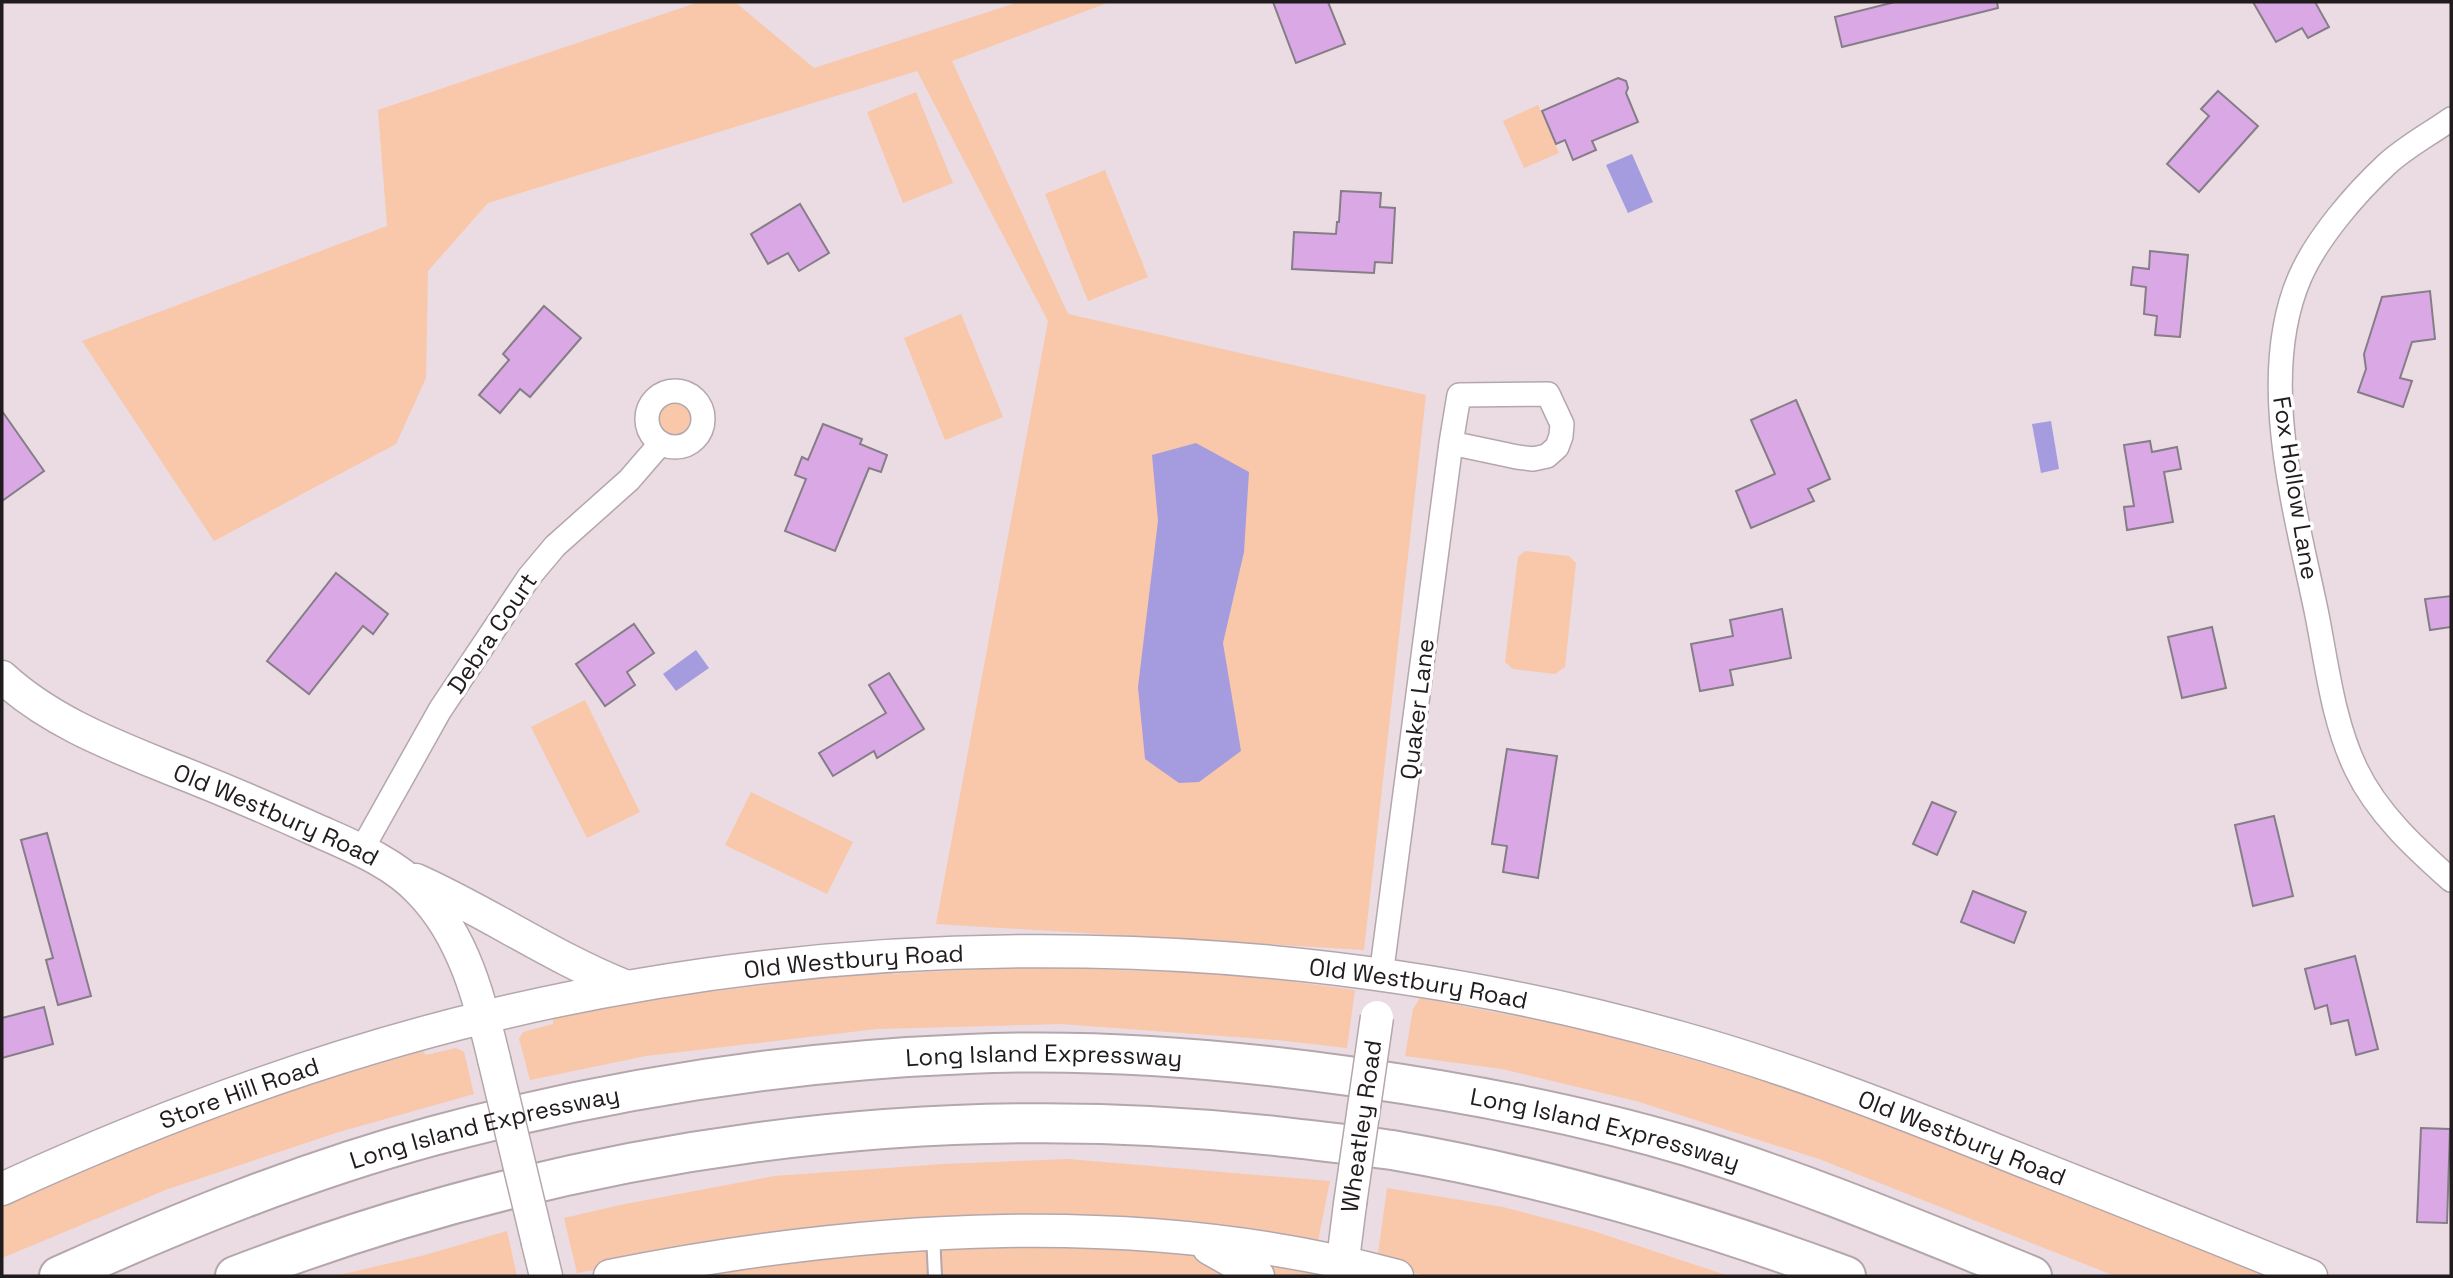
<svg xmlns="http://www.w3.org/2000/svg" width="2453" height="1278" viewBox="0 0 2453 1278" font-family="'Space Grotesk',sans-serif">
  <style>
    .green { fill: #f9c7a9 }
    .water { fill: #a49cdf }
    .building { fill: #daa9e5; stroke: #857d87; stroke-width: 2 }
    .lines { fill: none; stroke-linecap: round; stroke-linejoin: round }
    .lane-casing { stroke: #b4a7ac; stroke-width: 16 }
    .street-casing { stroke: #b4a7ac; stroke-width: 26 }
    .secondary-casing { stroke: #b4a7ac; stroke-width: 35 }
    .highway-casing { stroke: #b4a7ac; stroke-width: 42 }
    .lane { stroke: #fff; stroke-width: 12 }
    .street { stroke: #fff; stroke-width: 23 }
    .secondary { stroke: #fff; stroke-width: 32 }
    .highway { stroke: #fff; stroke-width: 38 }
    .secondary-bridge-casing { stroke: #b4a7ac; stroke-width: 35; stroke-linecap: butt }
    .secondary-bridge { stroke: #fff; stroke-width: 32 }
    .labels { text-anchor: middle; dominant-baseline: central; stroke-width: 7; stroke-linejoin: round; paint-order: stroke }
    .street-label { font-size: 24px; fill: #201b1d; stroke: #fff }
  </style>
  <rect width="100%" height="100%" fill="#eadce2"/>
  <g class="green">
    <path d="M699,2H735L814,68L1019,2H1110L952,61L1068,314L1426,395L1364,950L936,924L1048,321L917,71L488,203L428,271L426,378L396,444L214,541L82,341L387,226L378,110Z"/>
    <path d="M916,92L953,183L903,203L867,112Z"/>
    <path d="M1538,105L1559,153L1524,168L1503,121Z"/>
    <path d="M1105,170L1148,277L1088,301L1045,194Z"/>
    <path d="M961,314L1003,417L945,440L904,338Z"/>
    <circle cx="675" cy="419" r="18"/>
    <path d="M1525,551L1569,556L1576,563L1565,667L1555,674L1513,669L1505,662L1518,557Z"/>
    <path d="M585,700L640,812L587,838L531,727Z"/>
    <path d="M751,792L853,842L827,894L725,845Z"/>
    <path d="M1024,967L1238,974L1355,990L1347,1048L1277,1040L1061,1024L877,1029L646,1056L530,1080L519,1039L523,1032L553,1024V1018L651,999L832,977Z"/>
    <path d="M1420,998L1587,1030L1778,1084L2032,1181L2271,1276H2115L1819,1159L1636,1101L1502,1069L1405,1056L1413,1009Z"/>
    <path d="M456,1048L464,1052L474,1094L339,1132L168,1189L2,1258V1207L230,1108L423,1051L426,1055Z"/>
    <path d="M1068,1159L1330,1181L1317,1246L783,1236L577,1273L564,1218L620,1205L774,1176L944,1164Z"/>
    <path d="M1387,1188L1503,1207L1587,1229L1729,1276H1425L1377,1261Z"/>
    <path d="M507,1231L517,1276H335L425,1255Z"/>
    <path d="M1091,1233L1341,1276H610Z"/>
  </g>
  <g class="water">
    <path d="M1632,154L1653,202L1628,213L1606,165Z"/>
    <path d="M2051,421L2059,469L2041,473L2032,424Z"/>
    <path d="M1196,443L1249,472L1244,552L1223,643L1241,751L1199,782L1179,783L1145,759L1138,687L1158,521L1152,455Z"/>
    <path d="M696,650L709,668L676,691L663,674Z"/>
  </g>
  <g class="building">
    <path d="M1273,2H1328L1345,44L1296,63Z"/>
    <path d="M1895,2H1997L1998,8L1842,47L1835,17Z"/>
    <path d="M2253,2H2315L2329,27L2308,38L2302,28L2276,42Z"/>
    <path d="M1618,78L1626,81L1628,88L1626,93L1638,122L1592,141L1596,150L1573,160L1565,140L1556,144L1542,111Z"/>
    <path d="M2218,91L2258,126L2199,192L2167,164L2209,116L2201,109Z"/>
    <path d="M1341,191L1381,193L1380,207L1395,208L1392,263L1375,262L1374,273L1292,269L1294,232L1336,234L1337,222H1339Z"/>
    <path d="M800,204L829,253L799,271L788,253L768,264L751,234Z"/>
    <path d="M2150,251L2188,255L2180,337L2155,335L2157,316L2144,314L2146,287L2131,285L2133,267L2149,269Z"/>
    <path d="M2430,291L2435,339L2412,342L2400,378L2412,381L2403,407L2358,392L2366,369L2364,354L2382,297Z"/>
    <path d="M544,306L581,338L530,397L520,389L500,413L479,395L509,360L503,354Z"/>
    <path d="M1796,400L1830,479L1808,489L1814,501L1751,528L1736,491L1775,474L1751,420Z"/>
    <path d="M2,411L44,471L2,501Z"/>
    <path d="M823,424L862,439L860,444L887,455L881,472L869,468L835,551L785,531L806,479L795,475L802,457L808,460Z"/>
    <path d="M2150,441L2152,452L2177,447L2181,469L2164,472L2173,522L2127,530L2124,507L2134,506L2124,445Z"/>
    <path d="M336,573L388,614L373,634L363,626L309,694L267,661Z"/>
    <path d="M2451,596V627L2430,630L2425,599Z"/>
    <path d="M1782,609L1791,658L1730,670L1733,685L1700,691L1691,644L1733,636L1730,620Z"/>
    <path d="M634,624L654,653L627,672L635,685L605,706L576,664Z"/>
    <path d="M2212,627L2226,688L2182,698L2168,637Z"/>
    <path d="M889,673L924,729L877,758L874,751L833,776L819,753L886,713L869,685Z"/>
    <path d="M1507,749L1557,756L1538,878L1503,872L1507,846L1492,844Z"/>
    <path d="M1932,802L1956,812L1937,855L1913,844Z"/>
    <path d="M2274,816L2293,896L2253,906L2235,825Z"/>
    <path d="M47,833L91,996L58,1005L46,960L53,958L21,840Z"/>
    <path d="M1973,891L2026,912L2014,943L1961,922Z"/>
    <path d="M2355,956L2378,1049L2356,1055L2348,1020L2331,1024L2327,1005L2315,1009L2305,969Z"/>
    <path d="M44,1007L53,1044L2,1058V1018Z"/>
    <path d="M2421,1128L2450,1129L2447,1223L2417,1222Z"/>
  </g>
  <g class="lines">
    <defs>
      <path id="lane" d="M933,1235L935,1276"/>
      <g id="street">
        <path d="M2451,119C2430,134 2405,147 2386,165C2355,194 2317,238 2300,277C2256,378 2296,512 2317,615C2327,666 2333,721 2356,769C2377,813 2415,848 2451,880"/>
        <circle cx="675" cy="419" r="28"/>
        <path d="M361,851L440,710L529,577L555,546L629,480L661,443"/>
        <path d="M1381,976L1451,443L1459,395L1548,394L1562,424L1561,436L1557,447L1547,456L1533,459L1517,457L1451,443"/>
      </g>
      <g id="secondary">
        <path id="s1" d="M2,677C50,721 110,744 169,768C218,787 267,808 316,830C352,846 393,862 420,891C464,936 480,1000 494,1059"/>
        <path d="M416,880C488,912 553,958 627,987"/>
        <path id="s2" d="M2,1189C161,1116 319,1057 489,1016C873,923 1300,930 1681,1038C1789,1068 1893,1109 1998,1151C2102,1192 2207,1234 2311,1276"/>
        <path d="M538,1243L546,1276"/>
        <path d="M1209,1248L1258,1276"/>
        <path d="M610,1276C864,1225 1145,1207 1397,1276"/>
        <path d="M1341,1276L1350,1204"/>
      </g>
      <g id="highway">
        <path id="s3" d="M59,1276C181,1221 304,1171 433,1136C608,1089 787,1061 968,1054C1097,1048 1229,1059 1356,1077C1468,1093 1579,1114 1687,1146C1805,1182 1918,1230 2032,1276"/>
        <path d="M235,1276C571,1147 934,1095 1293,1138C1326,1142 1359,1145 1392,1150C1548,1177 1698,1221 1846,1276"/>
      </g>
    </defs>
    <use href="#lane" class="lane-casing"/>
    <use href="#street" class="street-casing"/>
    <use href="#secondary" class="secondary-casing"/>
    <use href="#highway" class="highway-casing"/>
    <use href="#lane" class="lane"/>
    <use href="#street" class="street"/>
    <use href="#secondary" class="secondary"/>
    <use href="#highway" class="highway"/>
    <defs>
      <g id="secondary-bridge">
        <path d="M494,1059L538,1243"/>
        <path d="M1350,1204L1377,1017"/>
      </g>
    </defs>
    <use href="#secondary-bridge" class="secondary-bridge-casing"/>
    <use href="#secondary-bridge" class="secondary-bridge"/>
  </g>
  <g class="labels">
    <g class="street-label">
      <text transform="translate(2296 488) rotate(81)">Fox Hollow Lane</text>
      <text transform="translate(492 633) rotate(-56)">Debra Court</text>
      <text transform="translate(1417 709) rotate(-83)">Quaker Lane</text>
      <text stroke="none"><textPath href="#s1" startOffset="308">Old Westbury Road</textPath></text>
      <text stroke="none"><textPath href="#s2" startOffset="887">Old Westbury Road</textPath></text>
      <text stroke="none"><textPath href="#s2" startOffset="1454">Old Westbury Road</textPath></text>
      <text stroke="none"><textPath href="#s3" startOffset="1018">Long Island Expressway</textPath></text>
      <text stroke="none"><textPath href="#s2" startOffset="256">Store Hill Road</textPath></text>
      <text transform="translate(1361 1126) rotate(-82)">Wheatley Road</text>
      <text stroke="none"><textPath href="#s3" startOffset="452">Long Island Expressway</textPath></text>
      <text stroke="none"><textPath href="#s3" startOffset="1586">Long Island Expressway</textPath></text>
      <text stroke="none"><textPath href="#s2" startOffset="2021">Old Westbury Road</textPath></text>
    </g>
  </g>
  <rect width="2453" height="1278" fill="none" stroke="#201b1d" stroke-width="7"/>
</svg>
